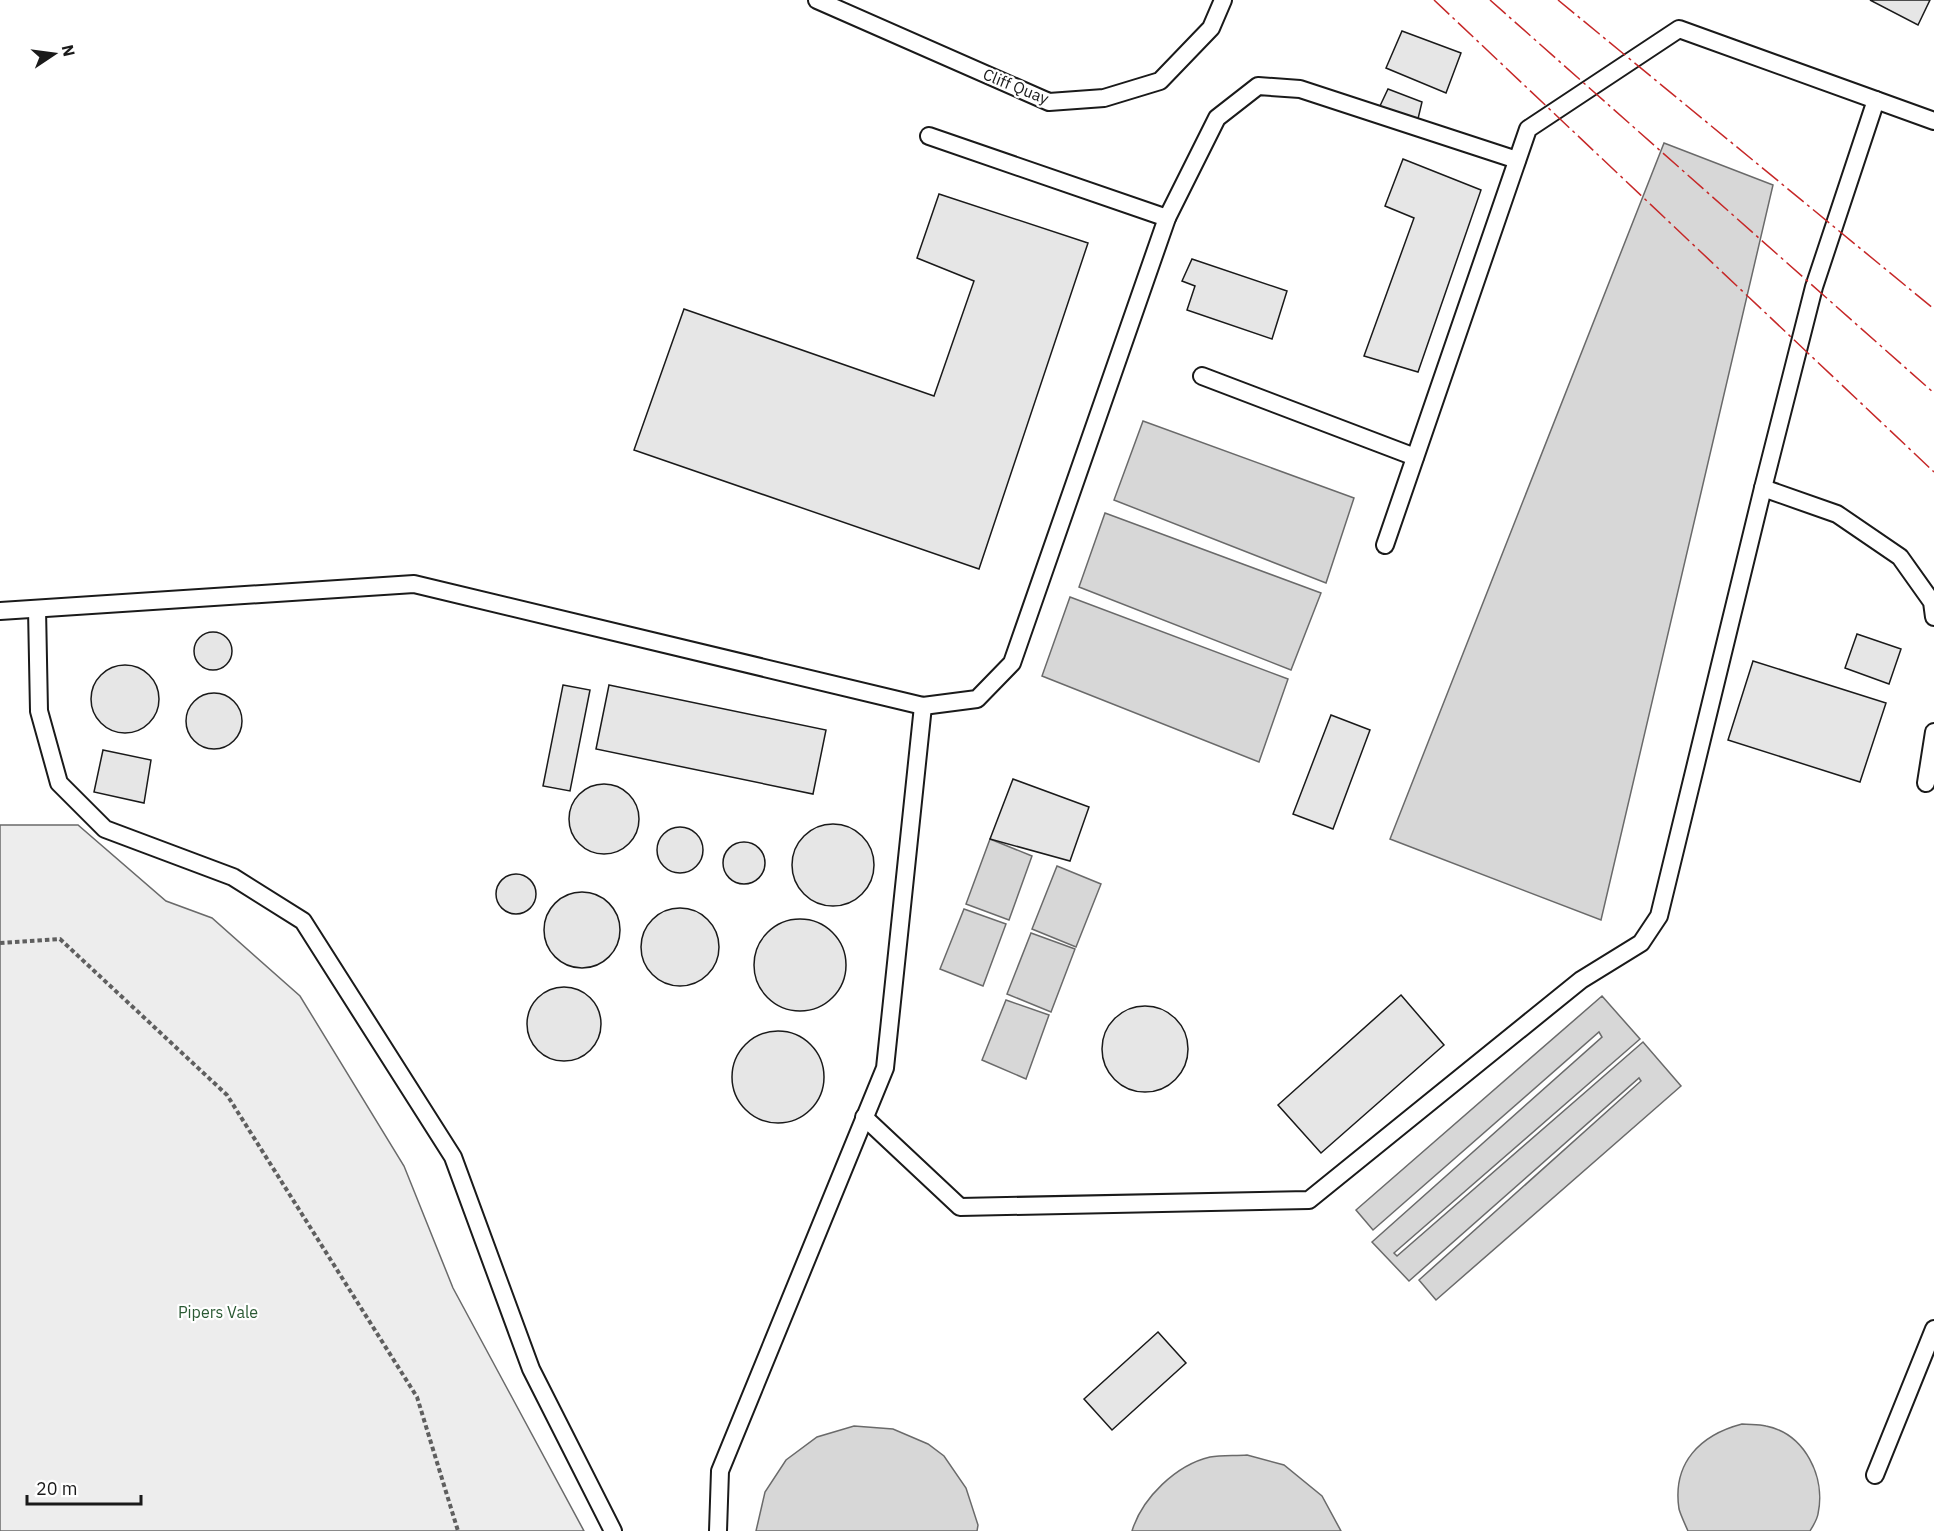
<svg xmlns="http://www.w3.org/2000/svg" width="1934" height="1531" viewBox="0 0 1934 1531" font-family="'IBM Plex Sans',sans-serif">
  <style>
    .built { fill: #ededed; stroke: #6a6a6a; stroke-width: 1.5 }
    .water { fill: #d7d7d7; stroke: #6a6a6a; stroke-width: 1.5 }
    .building { fill: #e6e6e6; stroke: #1a1a1a; stroke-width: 1.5 }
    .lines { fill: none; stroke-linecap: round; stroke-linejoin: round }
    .service-casing { stroke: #1a1a1a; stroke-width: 20 }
    .path { stroke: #5f5f5f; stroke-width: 4; stroke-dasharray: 4.5 3; stroke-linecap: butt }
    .service { stroke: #fff; stroke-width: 16 }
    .power { stroke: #c62828; stroke-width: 1.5; stroke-dasharray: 21 4.5 3 4.5; stroke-linecap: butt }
    .labels { text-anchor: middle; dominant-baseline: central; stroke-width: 4.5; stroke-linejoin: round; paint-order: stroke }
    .street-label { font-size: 16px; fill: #1a1a1a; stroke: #fff }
    .park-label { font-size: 16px; fill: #2b5a34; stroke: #fff }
  </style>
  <rect width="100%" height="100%" fill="#fff"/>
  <path class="built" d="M0,825H78L166,901L212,918L300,996L404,1166L453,1288L584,1531H0Z"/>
  <g class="water">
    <path d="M1664,143L1773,185L1601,920L1390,839Z"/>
    <path d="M1143,421L1354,498L1326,583L1114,500Z"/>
    <path d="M1105,513L1321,593L1291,670L1079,587Z"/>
    <path d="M1070,597L1288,679L1259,762L1042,676Z"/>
    <path d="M990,839L1032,856L1009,920L966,904Z"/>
    <path d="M1057,866L1101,884L1076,947L1032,929Z"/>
    <path d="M964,909L1006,924L983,986L940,969Z"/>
    <path d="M1031,933L1075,949L1051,1012L1007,994Z"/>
    <path d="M1602,996L1640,1039L1394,1253L1397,1256L1643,1042L1681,1086L1436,1300L1419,1280L1641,1081L1639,1078L1409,1281L1372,1242L1602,1037L1599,1032L1373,1230L1356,1210Z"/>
    <path d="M1006,1000L1049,1015L1026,1079L982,1060Z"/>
    <path d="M1742,1424C1750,1425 1758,1424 1766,1426C1805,1434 1826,1477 1818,1514C1817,1520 1813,1526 1810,1531H1688C1685,1524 1681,1516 1679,1509C1672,1463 1700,1435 1742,1424Z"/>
    <path d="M854,1426L893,1429L928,1444L944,1456L966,1488L978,1525L977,1531H756L765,1492L786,1460L817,1437Z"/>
    <path d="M1247,1455L1284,1465L1322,1496L1341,1531H1132C1142,1498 1176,1465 1210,1457C1222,1455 1235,1456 1247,1455Z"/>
  </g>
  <g class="building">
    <path d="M1870,0H1930L1918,25Z"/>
    <path d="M1402,31L1461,53L1446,93L1386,68Z"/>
    <path d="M1388,89L1422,102L1417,123L1379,108Z"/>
    <path d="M1403,159L1481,190L1418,372L1364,356L1414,218L1385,206Z"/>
    <path d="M939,194L1088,243L979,569L634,450L684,309L934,396L974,281L917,258Z"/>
    <path d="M1192,259L1287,291L1272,339L1187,310L1195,286L1182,281Z"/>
    <circle cx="213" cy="651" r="19"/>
    <path d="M1857,634L1901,649L1889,684L1845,668Z"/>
    <path d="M1753,661L1886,703L1860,782L1728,740Z"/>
    <circle cx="125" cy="699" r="34"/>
    <path d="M563,685L590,690L570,791L543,786Z"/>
    <path d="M609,685L826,730L813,794L596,749Z"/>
    <circle cx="214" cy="721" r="28"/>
    <path d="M1331,715L1370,730L1333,829L1293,814Z"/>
    <path d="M103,750L151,760L144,803L94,792Z"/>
    <path d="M1013,779L1089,807L1070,861L990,839Z"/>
    <circle cx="604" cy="819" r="35"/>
    <circle cx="833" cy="865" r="41"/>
    <circle cx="680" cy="850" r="23"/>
    <circle cx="744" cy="863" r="21"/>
    <circle cx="516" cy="894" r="20"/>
    <circle cx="582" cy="930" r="38"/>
    <circle cx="680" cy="947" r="39"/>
    <circle cx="800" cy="965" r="46"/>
    <circle cx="564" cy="1024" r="37"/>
    <path d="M1401,995L1444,1045L1321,1153L1278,1105Z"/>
    <circle cx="1145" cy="1049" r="43"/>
    <circle cx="778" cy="1077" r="46"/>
    <path d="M1158,1332L1186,1363L1112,1430L1084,1399Z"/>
  </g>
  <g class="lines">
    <defs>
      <g id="service">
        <path d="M817,0L1049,102L1104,98L1160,81L1211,28L1223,0"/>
        <path d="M929,136L1167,218"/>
        <path d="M1202,376L1415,457"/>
        <path d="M1763,488L1837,514L1900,557L1932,602L1934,617"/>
        <path d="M1385,545L1528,129L1679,29L1934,121"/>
        <path d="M37,609L39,711L59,783L105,829L233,877L303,921L453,1157L531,1369L613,1531"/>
        <path d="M0,611L414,584L923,706L977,699L1012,663L1167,218L1217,118L1258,86L1300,89L1517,160"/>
        <path d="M1926,783L1934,732"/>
        <path d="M864,1117L960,1207L1309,1200L1581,980L1641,943L1659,916L1763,488L1814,287L1876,100"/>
        <path d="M1875,1475L1934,1329"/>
        <path d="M718,1531L720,1471L885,1068L923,706"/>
      </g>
    </defs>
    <use href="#service" class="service-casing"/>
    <path class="path" d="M0,943L60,939L227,1095L417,1397L458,1531"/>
    <use href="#service" class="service"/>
    <g class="power">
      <path d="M1434,0L1934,472"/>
      <path d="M1490,0L1934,393"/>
      <path d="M1558,0L1934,309"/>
    </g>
  </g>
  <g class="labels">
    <g class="street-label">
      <text transform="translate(1016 86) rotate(22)">Cliff Quay</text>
    </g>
    <g class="park-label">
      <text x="218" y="1312">Pipers Vale</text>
    </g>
  </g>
  <g transform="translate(54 54) rotate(77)" stroke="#ffffff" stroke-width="4.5" paint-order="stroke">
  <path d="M0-4.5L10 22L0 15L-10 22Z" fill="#1a1a1a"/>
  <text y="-9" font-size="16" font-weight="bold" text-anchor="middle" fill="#1a1a1a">N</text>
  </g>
  <path d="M27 1495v9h114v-9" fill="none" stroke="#1a1a1a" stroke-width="3"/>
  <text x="36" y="1495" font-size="18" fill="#1a1a1a" stroke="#ffffff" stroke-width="4.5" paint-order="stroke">20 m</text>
</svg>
